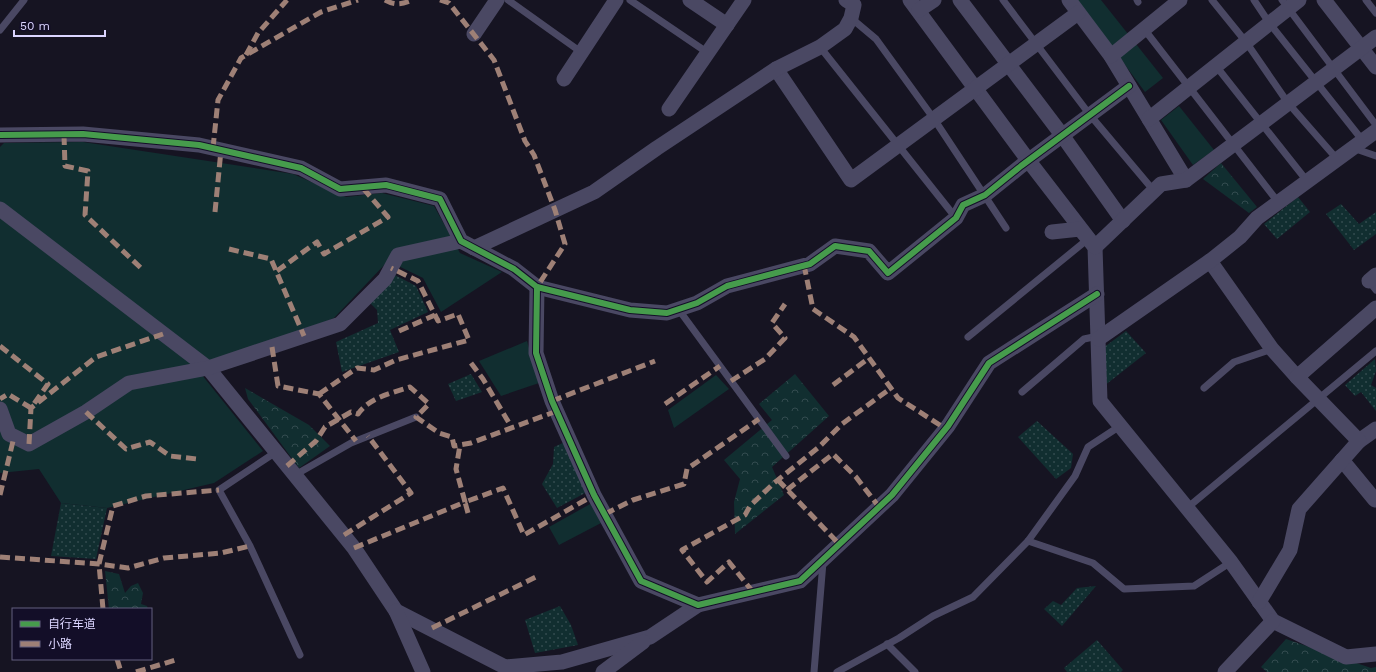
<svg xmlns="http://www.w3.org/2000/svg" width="1376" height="672" viewBox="0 0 1376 672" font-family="'Work Sans','Noto Sans SC',sans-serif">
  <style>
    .grass { fill: url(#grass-dots) }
    .forest { fill: url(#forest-crowns) }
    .green { fill: #112e30 }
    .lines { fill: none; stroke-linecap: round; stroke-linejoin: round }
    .service { stroke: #4a4863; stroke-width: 7 }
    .minor { stroke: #4a4863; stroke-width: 15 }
    .quiet { stroke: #9e8076; stroke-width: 5; stroke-dasharray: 10 5; stroke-linecap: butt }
    .cycleway-casing { stroke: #130e28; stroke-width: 8 }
    .cycleway { stroke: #469c4c; stroke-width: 6 }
  </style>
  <defs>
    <pattern id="grass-dots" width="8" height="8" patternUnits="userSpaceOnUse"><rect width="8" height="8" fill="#112e30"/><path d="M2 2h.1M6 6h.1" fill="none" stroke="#334b4f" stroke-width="1.8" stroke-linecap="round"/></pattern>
    <pattern id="forest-crowns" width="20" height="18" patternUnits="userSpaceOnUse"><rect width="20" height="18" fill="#112e30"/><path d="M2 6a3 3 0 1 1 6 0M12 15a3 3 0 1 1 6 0" fill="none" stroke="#334b4f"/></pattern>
  </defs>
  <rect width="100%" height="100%" fill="#161422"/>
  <g class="grass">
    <path d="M1298,197L1310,212L1277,239L1264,224Z"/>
    <path d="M1341,204L1359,224L1376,212V234L1354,250L1326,214Z"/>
    <path d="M393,274L416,286L428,312L390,330L399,352L342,372L336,342L378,323L377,310L369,302Z"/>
    <path d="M1126,331L1146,353L1104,386L1103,348Z"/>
    <path d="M1375,359L1376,371L1371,385L1376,388V411L1361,392L1355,396L1345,385Z"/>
    <path d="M471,374L482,392L456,401L448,384Z"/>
    <path d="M1037,421L1073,454L1071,468L1056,479L1018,437Z"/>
    <path d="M565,442L587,492L557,508L542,484L553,464L554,447Z"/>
    <path d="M61,503L107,508L96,559L51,556Z"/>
    <path d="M1096,586L1062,626L1044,609L1053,601L1061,605L1077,588Z"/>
    <path d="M560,606L571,625L578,645L535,653L525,620Z"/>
    <path d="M1097,640L1123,670L1121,672H1067L1064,668Z"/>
  </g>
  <g class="forest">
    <path d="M1221,163L1257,207L1249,213L1203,179Z"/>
    <path d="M795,374L829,416L772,467L784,495L735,534L734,502L740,479L724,460L772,420L759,404Z"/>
    <path d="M245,388L309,425L330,446L299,468L248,399Z"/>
    <path d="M105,571L119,574L125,593L131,586L138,583L143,593L141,604L147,606L148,609H109Z"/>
    <path d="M1286,639L1371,668L1376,667V672H1267L1261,667Z"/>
  </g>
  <g class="green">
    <path d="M1077,0H1101L1163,78L1145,92Z"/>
    <path d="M1179,106L1214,150L1193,165L1161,120Z"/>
    <path d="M83,142L293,174L346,197L382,193L434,206L460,253L502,272L441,312L423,278L388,261L334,318L202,375L263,451L214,483L107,508L61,503L39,469L0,473V147L4,143Z"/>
    <path d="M527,341L539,383L501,396L479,361Z"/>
    <path d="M716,375L729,389L674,428L668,410Z"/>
    <path d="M592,503L603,522L559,545L549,527Z"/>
  </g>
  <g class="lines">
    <g class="service">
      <path d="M508,0L581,52"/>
      <path d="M630,0L708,53"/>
      <path d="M1003,0L1090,115L1154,191"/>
      <path d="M1137,0L1138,2"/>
      <path d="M1212,0L1246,42L1288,103L1337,159"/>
      <path d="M1254,0L1270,24L1363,141"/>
      <path d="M1282,0L1376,125"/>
      <path d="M1366,0L1376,13"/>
      <path d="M851,18L876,39L934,119L1006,228"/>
      <path d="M1144,29L1278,202"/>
      <path d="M0,30L24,0"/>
      <path d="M820,47L956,218"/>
      <path d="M1216,66L1307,181"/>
      <path d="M1353,148L1376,156"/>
      <path d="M1369,281L1376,290"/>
      <path d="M679,310L786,456"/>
      <path d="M968,337L1088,239"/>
      <path d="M1204,388L1234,362L1272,349"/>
      <path d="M1022,392L1084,339L1098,336"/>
      <path d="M276,452L219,490L250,546L300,655"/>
      <path d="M295,475L351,443L416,417"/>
      <path d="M1187,508L1376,351"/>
      <path d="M1028,541L1093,563L1124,589L1194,586L1231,562"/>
      <path d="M887,644L915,672"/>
      <path d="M814,672L823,562"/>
      <path d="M837,672L899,638L933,616L973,597L1028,541L1075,476L1088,447L1120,426"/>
    </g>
    <g class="minor">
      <path d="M690,0L727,25"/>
      <path d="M910,0L1028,160L1095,247L1100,401L1231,562L1273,621L1346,657L1376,654"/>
      <path d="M960,0L1062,135L1123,221"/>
      <path d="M1069,0L1111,56L1186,180"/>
      <path d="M1324,0L1376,67"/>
      <path d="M919,10L934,0"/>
      <path d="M474,34L497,0"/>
      <path d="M1111,56L1180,0"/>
      <path d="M776,69L851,180L1078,13"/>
      <path d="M564,79L616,0"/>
      <path d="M669,109L744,0"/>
      <path d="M1149,119L1299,0"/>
      <path d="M0,135L83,134L199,145L301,168L340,189L386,185L440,199L461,241L514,269L537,287L630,310L667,313L697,303L727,286L810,264L835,246L869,251L888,273L956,218L963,205L985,195L1021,166L1129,86"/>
      <path d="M0,209L208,368L354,548L396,611L505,667L562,662L650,637L698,605"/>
      <path d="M1052,232L1080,229L1095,247L1161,184L1186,180L1376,37"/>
      <path d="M474,248L594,192L657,148L776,69L820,47L845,29L851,18L854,5L846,0"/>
      <path d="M1210,261L1272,349L1297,377"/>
      <path d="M1369,281L1376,275"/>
      <path d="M537,287L536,353L552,401L594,495L641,581L698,605L800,581L892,495L948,426L989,363L1097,294"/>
      <path d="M1098,339L1210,261L1240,237L1257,218L1376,131"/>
      <path d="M0,409L9,434L29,444L86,412L129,383L208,368L340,324L385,279L398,255L461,241"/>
      <path d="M1359,441L1376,429"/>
      <path d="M1342,460L1375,500"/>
      <path d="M1259,602L1290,550L1299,509L1359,441L1297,377L1376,308"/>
      <path d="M396,611L423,672"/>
      <path d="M603,672L643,642"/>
      <path d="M1225,672L1273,621"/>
    </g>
    <g class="quiet">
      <path d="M385,0C396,6 402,4 413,0"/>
      <path d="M440,0L449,3L494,60L525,141L534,155L555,210L565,244L537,287"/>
      <path d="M246,55L258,33L287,0"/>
      <path d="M64,135L65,166L88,171L85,215L143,270"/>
      <path d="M213,148L218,100L241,58L321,12L358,0"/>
      <path d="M215,212L221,150"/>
      <path d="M229,249L271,259L304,336"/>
      <path d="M804,265L813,309L854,337L898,398L946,429"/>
      <path d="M277,271L317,242L324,254L388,217L362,187"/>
      <path d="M399,331L435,315"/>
      <path d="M0,346L48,384L31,408L8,394L0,399"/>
      <path d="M272,347L278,386L319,394L356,441"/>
      <path d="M471,363L483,379L512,428"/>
      <path d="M731,381L765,359L785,338L772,323L785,304"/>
      <path d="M833,385L869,358"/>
      <path d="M319,394L357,368L374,370L396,360L469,340L458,314L438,321L418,281L391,268"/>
      <path d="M552,401L655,361"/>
      <path d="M665,404L720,366"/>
      <path d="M86,412L126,449L150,442L170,456L197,459"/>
      <path d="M29,444L31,408L96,357L163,334"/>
      <path d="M287,466L316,441L325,427L351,412L358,414C369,398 391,393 410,387L429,404L416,417L439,433L452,437L454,446L471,443L557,411"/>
      <path d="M778,480L839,544"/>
      <path d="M787,490L833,454L856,477L879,507"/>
      <path d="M0,495L14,437"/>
      <path d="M468,513L465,502L503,488L524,535L594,495"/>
      <path d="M605,514L633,500L684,484L687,469L759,419"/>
      <path d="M344,535L411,493L368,436"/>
      <path d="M354,548L465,502L456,469L460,445"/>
      <path d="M0,557L99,564L128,568L164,558L221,553L250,546"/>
      <path d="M753,592L729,562L707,582L682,550L745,515L750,506L774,483L819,447L842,424L891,388"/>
      <path d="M103,609L99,564L113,506L146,496L219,490"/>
      <path d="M432,628L536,577"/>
      <path d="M117,659L121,672"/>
      <path d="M136,672L179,659"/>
    </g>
    <defs>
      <g id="cycleway">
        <path d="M0,135L83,134L199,145L301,168L340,189L386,185L440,199L461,241L514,269L537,287L630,310L667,313L697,303L727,286L810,264L835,246L869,251L888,273L956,218L963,205L985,195L1021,166L1129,86"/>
        <path d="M537,287L536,353L552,401L594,495L641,581L698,605L800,581L892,495L948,426L989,363L1097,294"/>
      </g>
    </defs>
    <use href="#cycleway" class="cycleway-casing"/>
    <use href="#cycleway" class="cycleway"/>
  </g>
  <rect x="12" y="608" width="140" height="52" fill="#130e28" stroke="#635e7e"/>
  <rect x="20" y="621" width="20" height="6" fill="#469c4c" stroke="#635e7e"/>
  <text x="48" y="628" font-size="12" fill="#dbd5ff">自行车道</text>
  <rect x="20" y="641" width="20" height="6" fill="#9e8076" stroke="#635e7e"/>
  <text x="48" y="648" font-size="12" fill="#dbd5ff">小路</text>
  <path d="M14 30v6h91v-6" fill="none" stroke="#dbd5ff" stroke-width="2"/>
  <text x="20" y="30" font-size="12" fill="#dbd5ff" stroke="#130e28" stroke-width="3" paint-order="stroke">50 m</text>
</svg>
